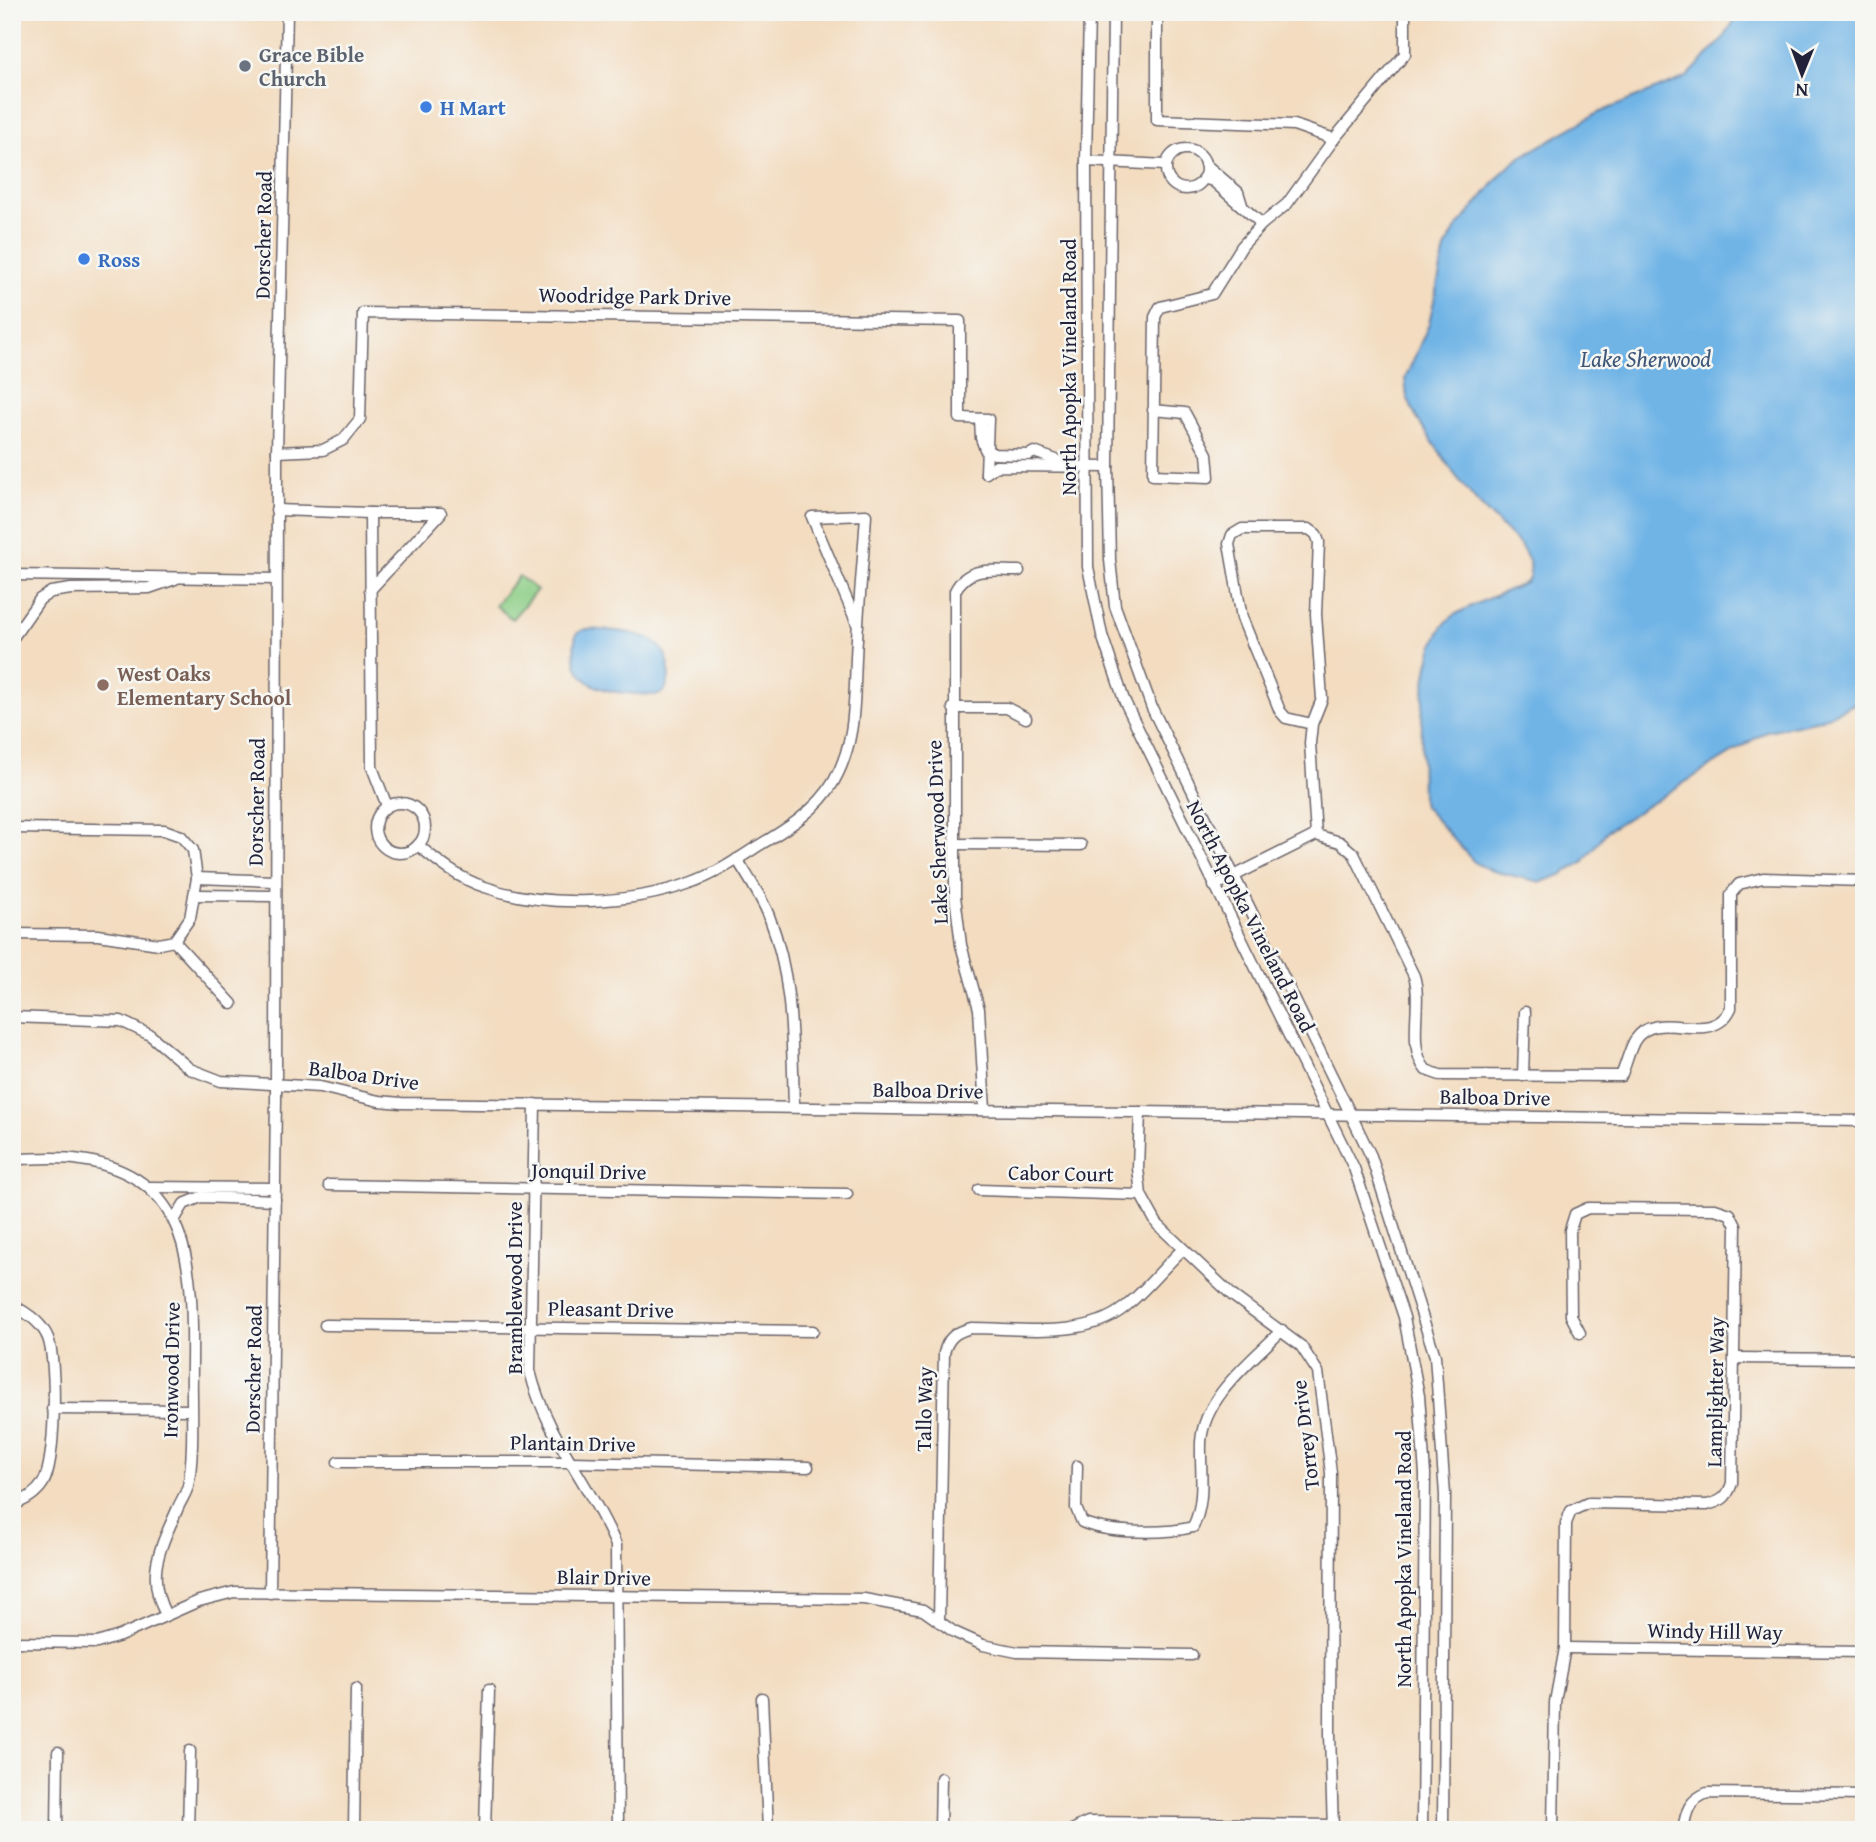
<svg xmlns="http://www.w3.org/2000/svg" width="1876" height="1842" viewBox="0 0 1876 1842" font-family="'Gentium Book Plus',serif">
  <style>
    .green { fill: #8dce86; stroke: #587860; stroke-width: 2 }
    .water { fill: #70b4e6; stroke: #496b90; stroke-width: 2 }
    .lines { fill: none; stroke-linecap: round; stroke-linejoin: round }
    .minor-casing { stroke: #6b6369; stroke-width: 13 }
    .minor { stroke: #fff; stroke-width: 10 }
    .worship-dot { fill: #6b7280; stroke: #f6f6f2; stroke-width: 2.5 }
    .shop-dot { fill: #3f7fe0; stroke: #f6f6f2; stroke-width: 2.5 }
    .education-dot { fill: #8d6e63; stroke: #f6f6f2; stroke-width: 2.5 }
    .labels { text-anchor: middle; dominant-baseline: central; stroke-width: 5; stroke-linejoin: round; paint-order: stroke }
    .worship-label { font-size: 21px; font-weight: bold; fill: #5b616d; stroke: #f6f6f2; text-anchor: start }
    .shop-label { font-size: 21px; font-weight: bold; fill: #366cbe; stroke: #f6f6f2; text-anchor: start }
    .street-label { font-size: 21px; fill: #22223b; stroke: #f6f6f2 }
    .education-label { font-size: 21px; font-weight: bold; fill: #785e54; stroke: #f6f6f2; text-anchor: start }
    .water-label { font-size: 23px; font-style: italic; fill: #3d5577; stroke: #f6f6f2 }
  </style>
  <rect width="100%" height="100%" fill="#f6f6f2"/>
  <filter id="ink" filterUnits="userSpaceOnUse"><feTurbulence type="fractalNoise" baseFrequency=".0143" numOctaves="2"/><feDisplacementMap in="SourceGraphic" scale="14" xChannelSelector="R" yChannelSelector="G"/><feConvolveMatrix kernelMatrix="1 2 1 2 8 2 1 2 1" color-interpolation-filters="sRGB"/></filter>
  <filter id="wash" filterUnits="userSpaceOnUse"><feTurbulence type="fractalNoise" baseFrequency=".00686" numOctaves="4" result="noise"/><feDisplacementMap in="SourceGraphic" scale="28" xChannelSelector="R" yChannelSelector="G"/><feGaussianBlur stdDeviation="1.57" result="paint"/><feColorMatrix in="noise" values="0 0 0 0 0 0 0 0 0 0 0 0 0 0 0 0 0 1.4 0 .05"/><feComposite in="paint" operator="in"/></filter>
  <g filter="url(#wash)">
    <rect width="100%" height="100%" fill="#f3dcbf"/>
    <path class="green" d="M519,576L537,590L512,619L495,605Z"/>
    <g class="water">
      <path d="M1739,12H1864V699L1820,720L1767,731L1607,831L1583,862L1561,875L1541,882L1492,871L1475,863L1422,804C1422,760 1414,643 1453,616C1475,602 1504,593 1527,582L1530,576L1529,561L1521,546L1478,503L1455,475L1416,417L1407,397L1405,379L1429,324L1445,249L1455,230L1503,172L1519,158L1598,113L1687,77L1724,38Z"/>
      <path d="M585,629C616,631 669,629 669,671C669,681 668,689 659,695C616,693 564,695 576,634Z"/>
    </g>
  </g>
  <g filter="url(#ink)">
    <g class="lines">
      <defs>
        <g id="minor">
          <path d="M1089,12L1086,161L1088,567L1102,635L1124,700L1354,1168L1404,1317L1419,1396L1425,1474L1422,1830"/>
          <path d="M1113,12L1108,467L1110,560L1115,606L1152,708L1371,1156L1435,1356L1445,1495L1443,1830"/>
          <path d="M1157,12V120L1294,125L1334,139L1405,54V12"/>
          <circle cx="1186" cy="169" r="20"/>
          <path d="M1086,161L1166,165"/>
          <path d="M1205,164L1238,192L1242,205"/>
          <path d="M1203,178L1213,181L1262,224"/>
          <path d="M1153,410L1185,413L1207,454L1209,477L1153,475L1155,317L1160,307L1212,294L1242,246L1262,224L1287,204L1334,139"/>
          <path d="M980,419L981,438L985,449L994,454L1029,455L1034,452L1070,465"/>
          <path d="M277,452L323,450L343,440L360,419L363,313L960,321V418L988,419L986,473"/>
          <path d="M986,473L996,466L1108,467"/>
          <path d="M276,510L370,513"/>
          <path d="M12,575L276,579"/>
          <path d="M370,590L441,513H370L372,767L387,806"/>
          <path d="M12,639L40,599L51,592L71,589L149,588L175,579"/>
          <path d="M953,708H1007L1026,718"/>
          <path d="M1312,724L1286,718L1280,711L1242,618L1229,544L1232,535L1242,529H1309L1316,534L1319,542L1316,614L1322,699L1312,724L1310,743L1316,835"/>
          <circle cx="400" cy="828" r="25"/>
          <path d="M12,828L164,830L181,836L193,850L197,878L190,918L174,941L159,944L98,935L12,934"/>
          <path d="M954,844L1081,845"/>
          <path d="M418,845C438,862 459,879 485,887C546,909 633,904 693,882C716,874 738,859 758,846C785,830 818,810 834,781C856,742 854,702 856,658C858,610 863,563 866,515L812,517L858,626"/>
          <path d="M737,859C748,877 761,896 769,916C793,977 792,1042 794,1107"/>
          <path d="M197,878L274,881"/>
          <path d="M1214,886L1316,835L1340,842L1354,854L1414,976C1423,1005 1406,1046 1426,1070L1440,1075L1621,1076C1626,1065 1629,1050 1635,1040C1658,1005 1711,1050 1731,1008V894L1739,884L1763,878L1864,881"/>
          <path d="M196,895L274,896"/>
          <path d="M174,941L232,1004"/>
          <path d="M12,1017L121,1021L150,1035L190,1069L221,1081L320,1087L379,1101L401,1103L1864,1121"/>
          <path d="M1523,1076L1525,1012"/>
          <path d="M535,1104L530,1371C546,1437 590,1483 616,1545L618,1830"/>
          <path d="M985,1110L979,1009L961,945L955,896V591C968,565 993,571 1019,571"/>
          <path d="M1140,1112L1138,1168L1141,1195L1157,1224L1233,1296L1301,1346L1318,1372L1331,1473L1330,1734L1333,1830"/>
          <path d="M12,1159C35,1159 59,1156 81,1160C193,1176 193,1272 192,1363C191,1398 195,1453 188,1486C186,1494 180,1502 177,1510C160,1548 145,1576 166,1615"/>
          <path d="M329,1185L847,1194"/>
          <path d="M149,1187L275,1188"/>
          <path d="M979,1190L1141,1195"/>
          <path d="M175,1219L184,1204L201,1197L275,1200"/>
          <path d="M12,1305C26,1312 42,1323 48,1338C57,1361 56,1462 43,1483C36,1494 24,1501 12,1505"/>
          <path d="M325,1325L813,1331"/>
          <path d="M1735,1358L1864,1359"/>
          <path d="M52,1409L191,1410"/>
          <path d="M338,1462H571L808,1467"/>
          <path d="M1077,1466L1076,1508L1082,1522C1108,1534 1166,1534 1193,1527C1206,1500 1200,1471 1201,1442C1204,1396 1252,1361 1282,1330"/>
          <path d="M270,1593L276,1098L277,452L287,12"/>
          <path d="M939,1619L944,1353C948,1337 956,1332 971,1328C1020,1328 1084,1340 1125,1307C1145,1291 1163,1268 1182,1250"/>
          <path d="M12,1642L97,1643L120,1636L199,1601L234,1592L864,1599L923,1610L954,1632L983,1645L1017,1652L1192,1655"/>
          <path d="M1565,1648L1864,1652"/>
          <path d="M762,1698L768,1830"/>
          <path d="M57,1830L58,1752"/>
          <path d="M188,1830L190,1751"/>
          <path d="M354,1830L356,1689"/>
          <path d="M485,1830L489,1690"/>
          <path d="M940,1830L941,1778"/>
          <path d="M1072,1830L1088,1822L1333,1825"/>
          <path d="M1553,1830L1555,1702L1565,1648L1566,1523L1571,1511L1588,1503L1707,1505C1722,1501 1727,1498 1732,1483L1736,1226L1730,1214L1715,1209L1588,1208L1575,1214L1570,1230L1571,1316L1580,1333"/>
          <path d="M1683,1830C1686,1811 1689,1800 1707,1793L1864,1795"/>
        </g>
      </defs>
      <use href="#minor" class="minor-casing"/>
      <use href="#minor" class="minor"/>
    </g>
  </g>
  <circle class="worship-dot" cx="245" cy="66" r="7"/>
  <g class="shop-dot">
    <circle cx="426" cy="107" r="7"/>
    <circle cx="84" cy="259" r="7"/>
  </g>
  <circle class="education-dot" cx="103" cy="685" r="7"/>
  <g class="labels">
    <g class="worship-label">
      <text x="259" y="54">Grace Bible<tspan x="259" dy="24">Church</tspan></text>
    </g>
    <g class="shop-label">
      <text x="440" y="107">H Mart</text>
      <text x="98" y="259">Ross</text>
    </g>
    <g class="street-label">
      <text transform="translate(263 235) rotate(-89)">Dorscher Road</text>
      <text transform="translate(635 296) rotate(1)">Woodridge Park Drive</text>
      <text transform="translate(1068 367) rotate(-90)">North Apopka Vineland Road</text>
      <text transform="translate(256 802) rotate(-89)">Dorscher Road</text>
      <text transform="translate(937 832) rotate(-92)">Lake Sherwood Drive</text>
      <text transform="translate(1251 916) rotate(63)">North Apopka Vineland Road</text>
      <text transform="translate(364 1075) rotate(8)">Balboa Drive</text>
      <text transform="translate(928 1090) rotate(1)">Balboa Drive</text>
      <text transform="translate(1495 1097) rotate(1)">Balboa Drive</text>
      <text transform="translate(589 1171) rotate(1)">Jonquil Drive</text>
      <text transform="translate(1061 1173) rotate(1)">Cabor Court</text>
      <text transform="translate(514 1288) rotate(-90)">Bramblewood Drive</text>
      <text transform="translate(611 1309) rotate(1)">Pleasant Drive</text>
      <text transform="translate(253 1369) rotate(-89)">Dorscher Road</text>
      <text transform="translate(171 1370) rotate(-89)">Ironwood Drive</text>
      <text transform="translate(1715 1392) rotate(-89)">Lamplighter Way</text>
      <text transform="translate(924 1409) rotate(-89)">Tallo Way</text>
      <text transform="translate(1305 1435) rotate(-97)">Torrey Drive</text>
      <text transform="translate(573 1443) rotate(1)">Plantain Drive</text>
      <text transform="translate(1403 1559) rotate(-90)">North Apopka Vineland Road</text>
      <text transform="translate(604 1577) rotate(1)">Blair Drive</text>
      <text transform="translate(1715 1631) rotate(1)">Windy Hill Way</text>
    </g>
    <g class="education-label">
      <text x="117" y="673">West Oaks<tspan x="117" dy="24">Elementary School</tspan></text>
    </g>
    <g class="water-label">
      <text x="1646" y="358">Lake Sherwood</text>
    </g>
  </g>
  <rect width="1876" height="1842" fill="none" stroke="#f6f6f2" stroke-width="42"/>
  <g transform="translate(1802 74) rotate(181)" stroke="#f6f6f2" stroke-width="5" paint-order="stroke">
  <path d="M0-5L12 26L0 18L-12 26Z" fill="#22223b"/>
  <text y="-10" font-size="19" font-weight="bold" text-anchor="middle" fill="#22223b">N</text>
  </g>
</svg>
